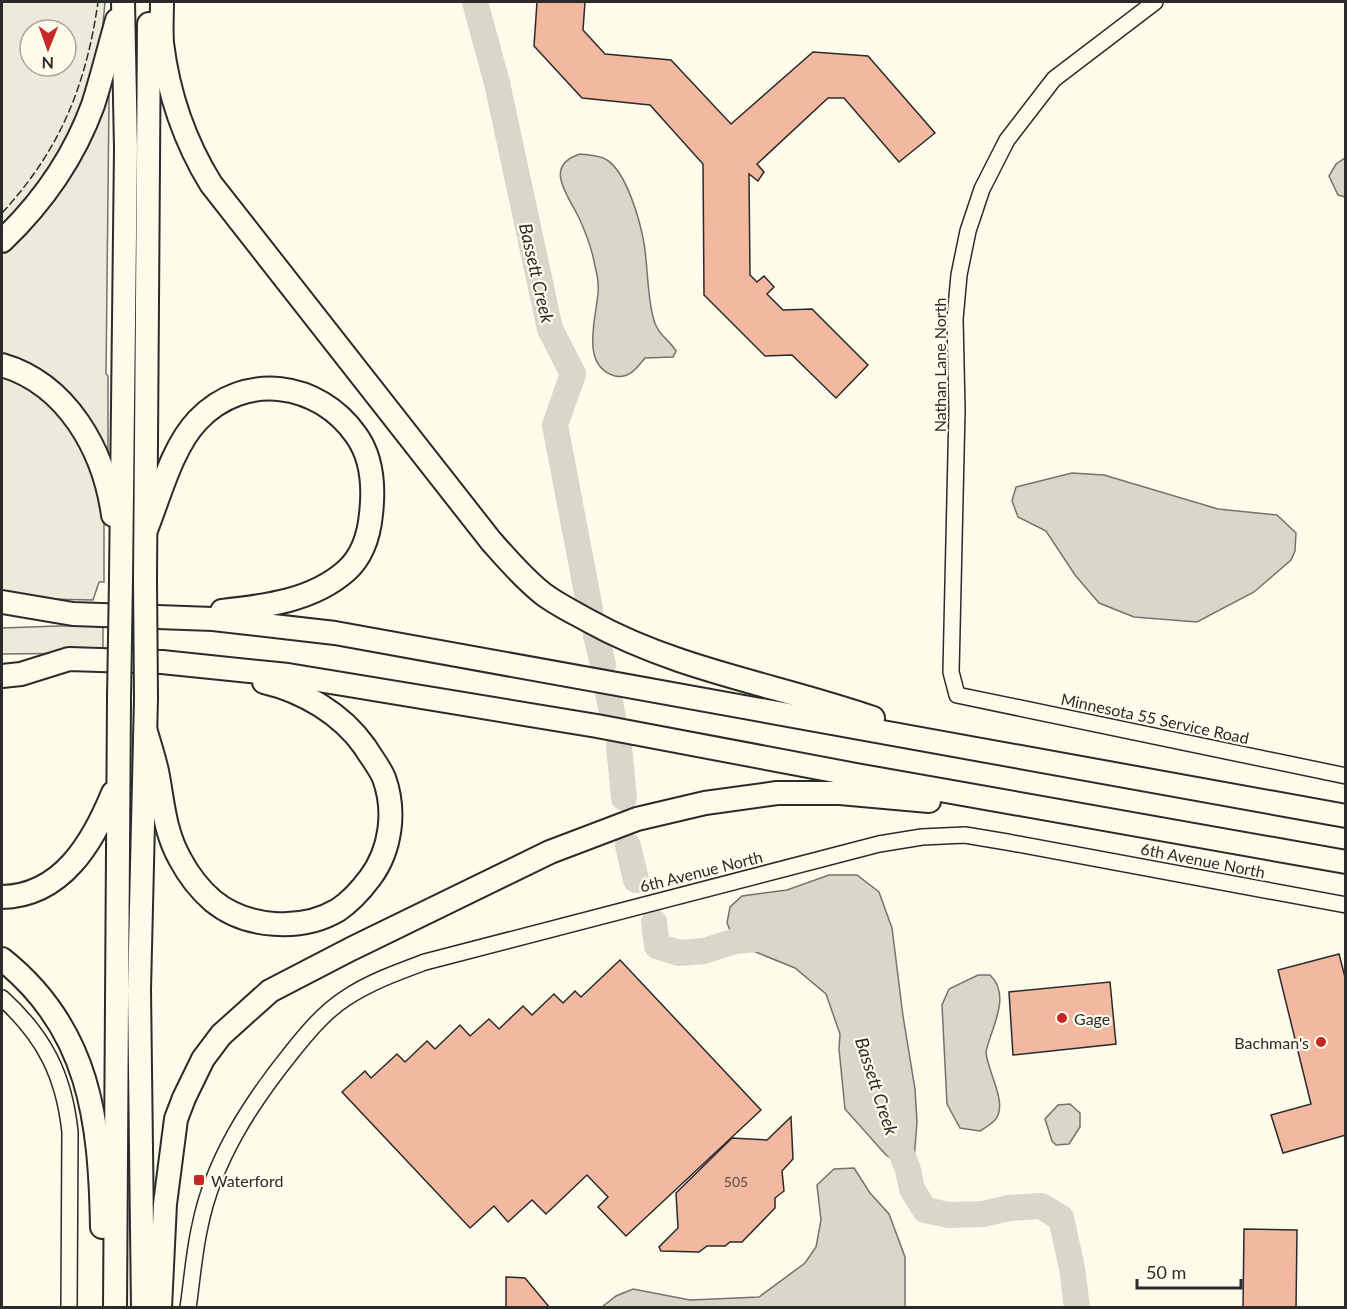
<svg xmlns="http://www.w3.org/2000/svg" width="1347" height="1309" viewBox="0 0 1347 1309" font-family="Lato,sans-serif">
  <style>
    .green { fill: #ecebdb; stroke: #74746e; stroke-width: 1.5; fill-rule: evenodd }
    .water { fill: #d8d7c9; stroke: #74746e; stroke-width: 1.5 }
    .lines { fill: none; stroke-linecap: round; stroke-linejoin: round }
    .river { stroke: #d8d7c9; stroke-width: 26 }
    .building { fill: #f2b8a0; stroke: #2b2b2b; stroke-width: 1.5 }
    .minor-casing { stroke: #2b2b2b; stroke-width: 18 }
    .highway-casing { stroke: #2b2b2b; stroke-width: 26 }
    .minor { stroke: #fdfbea; stroke-width: 15 }
    .highway { stroke: #fdfbea; stroke-width: 22 }
    .highway-bridge-casing { stroke: #2b2b2b; stroke-width: 26; stroke-linecap: butt }
    .highway-bridge { stroke: #fdfbea; stroke-width: 22 }
    .fence { stroke: #2b2b2b; stroke-width: 1.5; stroke-dasharray: 8 3; stroke-linecap: butt }
    .poi-dot { fill: #c62828; stroke: #fdfbea; stroke-width: 2 }
    .labels { text-anchor: middle; dominant-baseline: central; stroke-width: 4.5; stroke-linejoin: round; paint-order: stroke }
    .number-label { font-size: 14px; fill: #5d4e48 }
    .street-label { font-size: 16px; fill: #2b2b2b; stroke: #fdfbea }
    .poi-label { font-size: 16px; fill: #2b2b2b; stroke: #fdfbea; text-anchor: start }
    .water-label { font-size: 18px; font-style: italic; fill: #2b2b2b; stroke: #fdfbea }
  </style>
  <rect width="100%" height="100%" fill="#fdfbea"/>
  <g class="green">
    <path d="M2,2H105L102,34L96,70L59,159L2,231ZM30,30H66V66H30Z"/>
    <path d="M102,95H109V101L106,374L108,376V467L98,447L2,357V249Z"/>
    <path d="M2,372L39,390L88,450L104,520V582H99L93,600L46,599L2,595Z"/>
    <path d="M59,626H103V653L2,654V628Z"/>
  </g>
  <g class="water">
    <path d="M580,154C588,155 600,155 607,160C627,173 640,221 644,243C648,268 647,293 653,317C657,335 668,338 676,351L673,357L645,358C637,368 629,379 615,376C580,366 596,319 598,293C599,285 597,274 595,266C592,249 586,233 579,218C569,196 542,166 580,154Z"/>
    <path d="M1345,158V197L1338,195L1329,176L1336,164Z"/>
    <path d="M1072,473L1104,475L1218,509L1277,515L1296,533L1295,551L1291,560L1254,592L1197,622L1134,617L1099,603L1075,575L1046,531L1018,517L1012,501L1016,487Z"/>
    <path d="M829,875H857L879,892L892,928L903,1016L915,1089L917,1122L913,1173L886,1155L845,1109L839,1049L840,1034L826,994L795,968L736,944L727,923L730,907L742,896L787,890Z"/>
    <path d="M978,975H990C1012,996 991,1028 986,1052C987,1071 1009,1104 995,1120C991,1124 985,1128 980,1131L960,1128L947,1104L942,1005L949,989Z"/>
    <path d="M1070,1104L1080,1113V1127L1069,1144L1056,1145L1052,1141L1045,1119L1058,1105Z"/>
    <path d="M854,1168L870,1193L889,1214L905,1257V1307H602L616,1296L633,1289L690,1300L759,1297L805,1263L816,1247L821,1220L817,1185L834,1169Z"/>
  </g>
  <g class="lines">
    <g class="river">
      <path d="M475,2L497,83L550,329L573,374L555,425L590,609"/>
      <path d="M596,635L603,665"/>
      <path d="M608,692L613,718"/>
      <path d="M619,746L624,798"/>
      <path d="M628,846L636,880"/>
      <path d="M654,922L657,946L679,953L704,951L735,941L768,938"/>
      <path d="M896,1139L908,1170L912,1189L925,1210L949,1215L983,1214L1009,1208L1041,1206L1061,1218L1072,1268L1077,1308"/>
    </g>
  </g>
  <g class="building">
    <path d="M537,2H585L583,30L605,54L671,60L731,124L813,52L868,56L935,133L899,162L844,98H828L757,164L764,172L758,181L749,174L750,275L757,282L764,276L774,287L767,294L783,310L812,309L868,365L836,398L792,355L765,356L704,295L703,164L650,105L582,98L534,46Z"/>
    <path d="M1339,954L1346,981V1135L1283,1153L1271,1115L1311,1104L1278,970Z"/>
    <path d="M620,960L761,1110L626,1236L598,1207L608,1197L587,1175L546,1214L532,1200L508,1222L494,1206L470,1228L342,1092L365,1071L371,1078L397,1054L405,1062L427,1041L435,1049L460,1025L470,1036L489,1019L499,1029L523,1006L532,1015L554,994L563,1003L575,991L581,997Z"/>
    <path d="M1110,982L1116,1044L1013,1055L1009,992Z"/>
    <path d="M791,1117L793,1159L782,1171L784,1191L775,1198V1208L742,1242H730L725,1246H707L699,1252L661,1251L659,1247L678,1228L676,1193L732,1138L767,1140Z"/>
    <path d="M1244,1229L1297,1230L1296,1308H1243Z"/>
    <path d="M506,1277L525,1278L550,1308H506Z"/>
  </g>
  <g class="lines">
    <defs>
      <g id="minor">
        <path d="M1155,2L1054,79L1007,140L982,189L968,231L959,275L955,319L957,410L951,672L957,695L1346,776"/>
        <path d="M2,998C44,1036 64,1075 70,1132L69,1308"/>
        <path d="M188,1308C192,1281 194,1252 200,1226C213,1161 250,1104 291,1053C307,1033 324,1012 346,998C370,982 398,972 425,962L879,844L922,837L965,835L1007,842L1346,905"/>
      </g>
      <g id="highway">
        <path d="M162,2C162,15 161,30 162,43C168,92 185,142 211,184L491,541C507,559 523,578 542,593C556,604 573,612 589,621C677,670 778,685 873,718"/>
        <path d="M2,241C42,203 74,157 93,105C102,77 109,48 117,20"/>
        <path d="M2,365C67,384 104,450 113,515"/>
        <path d="M146,530C160,495 172,447 198,420C245,371 319,382 356,435C372,457 374,488 371,514C369,535 362,557 346,571C312,601 265,606 222,611"/>
        <path d="M121,579L126,148L123,2"/>
        <path d="M145,580L149,24"/>
        <path d="M2,602L73,614L213,619L335,633L1346,816"/>
        <path d="M2,676L21,674L69,659L162,662L288,675L597,726L856,775L1346,862"/>
        <path d="M146,732C150,745 154,758 157,771C163,801 164,831 180,859C188,874 200,890 213,901C246,928 301,932 338,910C350,902 361,890 370,878C391,850 396,811 384,778C380,768 371,757 365,747C342,714 303,691 264,682"/>
        <path d="M2,897C62,896 93,842 113,793"/>
        <path d="M2,959C90,1029 100,1121 102,1227"/>
        <path d="M115,1308L119,698"/>
        <path d="M143,1308L139,990L146,698"/>
        <path d="M160,1308L165,1204L176,1119L184,1098L203,1059L221,1035L270,991L351,949L550,852L637,819L705,803L777,793H840L929,801"/>
      </g>
    </defs>
    <use href="#minor" class="minor-casing"/>
    <use href="#highway" class="highway-casing"/>
    <use href="#minor" class="minor"/>
    <use href="#highway" class="highway"/>
    <defs>
      <g id="highway-bridge">
        <path d="M145,580L146,698"/>
        <path d="M119,698L121,579"/>
      </g>
    </defs>
    <use href="#highway-bridge" class="highway-bridge-casing"/>
    <use href="#highway-bridge" class="highway-bridge"/>
    <path class="fence" d="M2,213C60,150 86,86 98,2"/>
  </g>
  <g class="poi-dot">
    <circle cx="1062" cy="1018" r="6"/>
    <circle cx="1321" cy="1042" r="6"/>
    <rect x="193" y="1174" width="12" height="12" rx="3"/>
  </g>
  <g class="labels">
    <g class="number-label">
      <text x="736" y="1181">505</text>
    </g>
    <g class="street-label">
      <text transform="translate(939 365) rotate(-90)">Nathan Lane North</text>
      <text transform="translate(1155 718) rotate(12)">Minnesota 55 Service Road</text>
      <text transform="translate(1203 860) rotate(11)">6th Avenue North</text>
      <text transform="translate(701 871) rotate(-14)">6th Avenue North</text>
    </g>
    <g class="poi-label">
      <text x="1074" y="1018">Gage</text>
      <text x="1309" y="1042" text-anchor="end">Bachman's</text>
      <text x="211" y="1180">Waterford</text>
    </g>
    <g class="water-label">
      <text transform="translate(537 273) rotate(77)">Bassett Creek</text>
      <text transform="translate(877 1086) rotate(72)">Bassett Creek</text>
    </g>
  </g>
  <rect width="1347" height="1309" fill="none" stroke="#2b2b2b" stroke-width="6"/>
  <g transform="translate(48 48) rotate(181)"><circle r="28" fill="#fdfbea" stroke="#a9a89e" stroke-width="1.5"/>
  <path d="M0-4.5L10 22L0 15L-10 22Z" fill="#c62828"/>
  <text y="-9" font-size="16" font-weight="bold" text-anchor="middle" fill="#2b2b2b">N</text>
  </g>
  <path d="M1137 1279v9h104v-9" fill="none" stroke="#2b2b2b" stroke-width="3"/>
  <text x="1146" y="1279" font-size="18" fill="#2b2b2b" stroke="#fdfbea" stroke-width="4.5" paint-order="stroke">50 m</text>
</svg>
